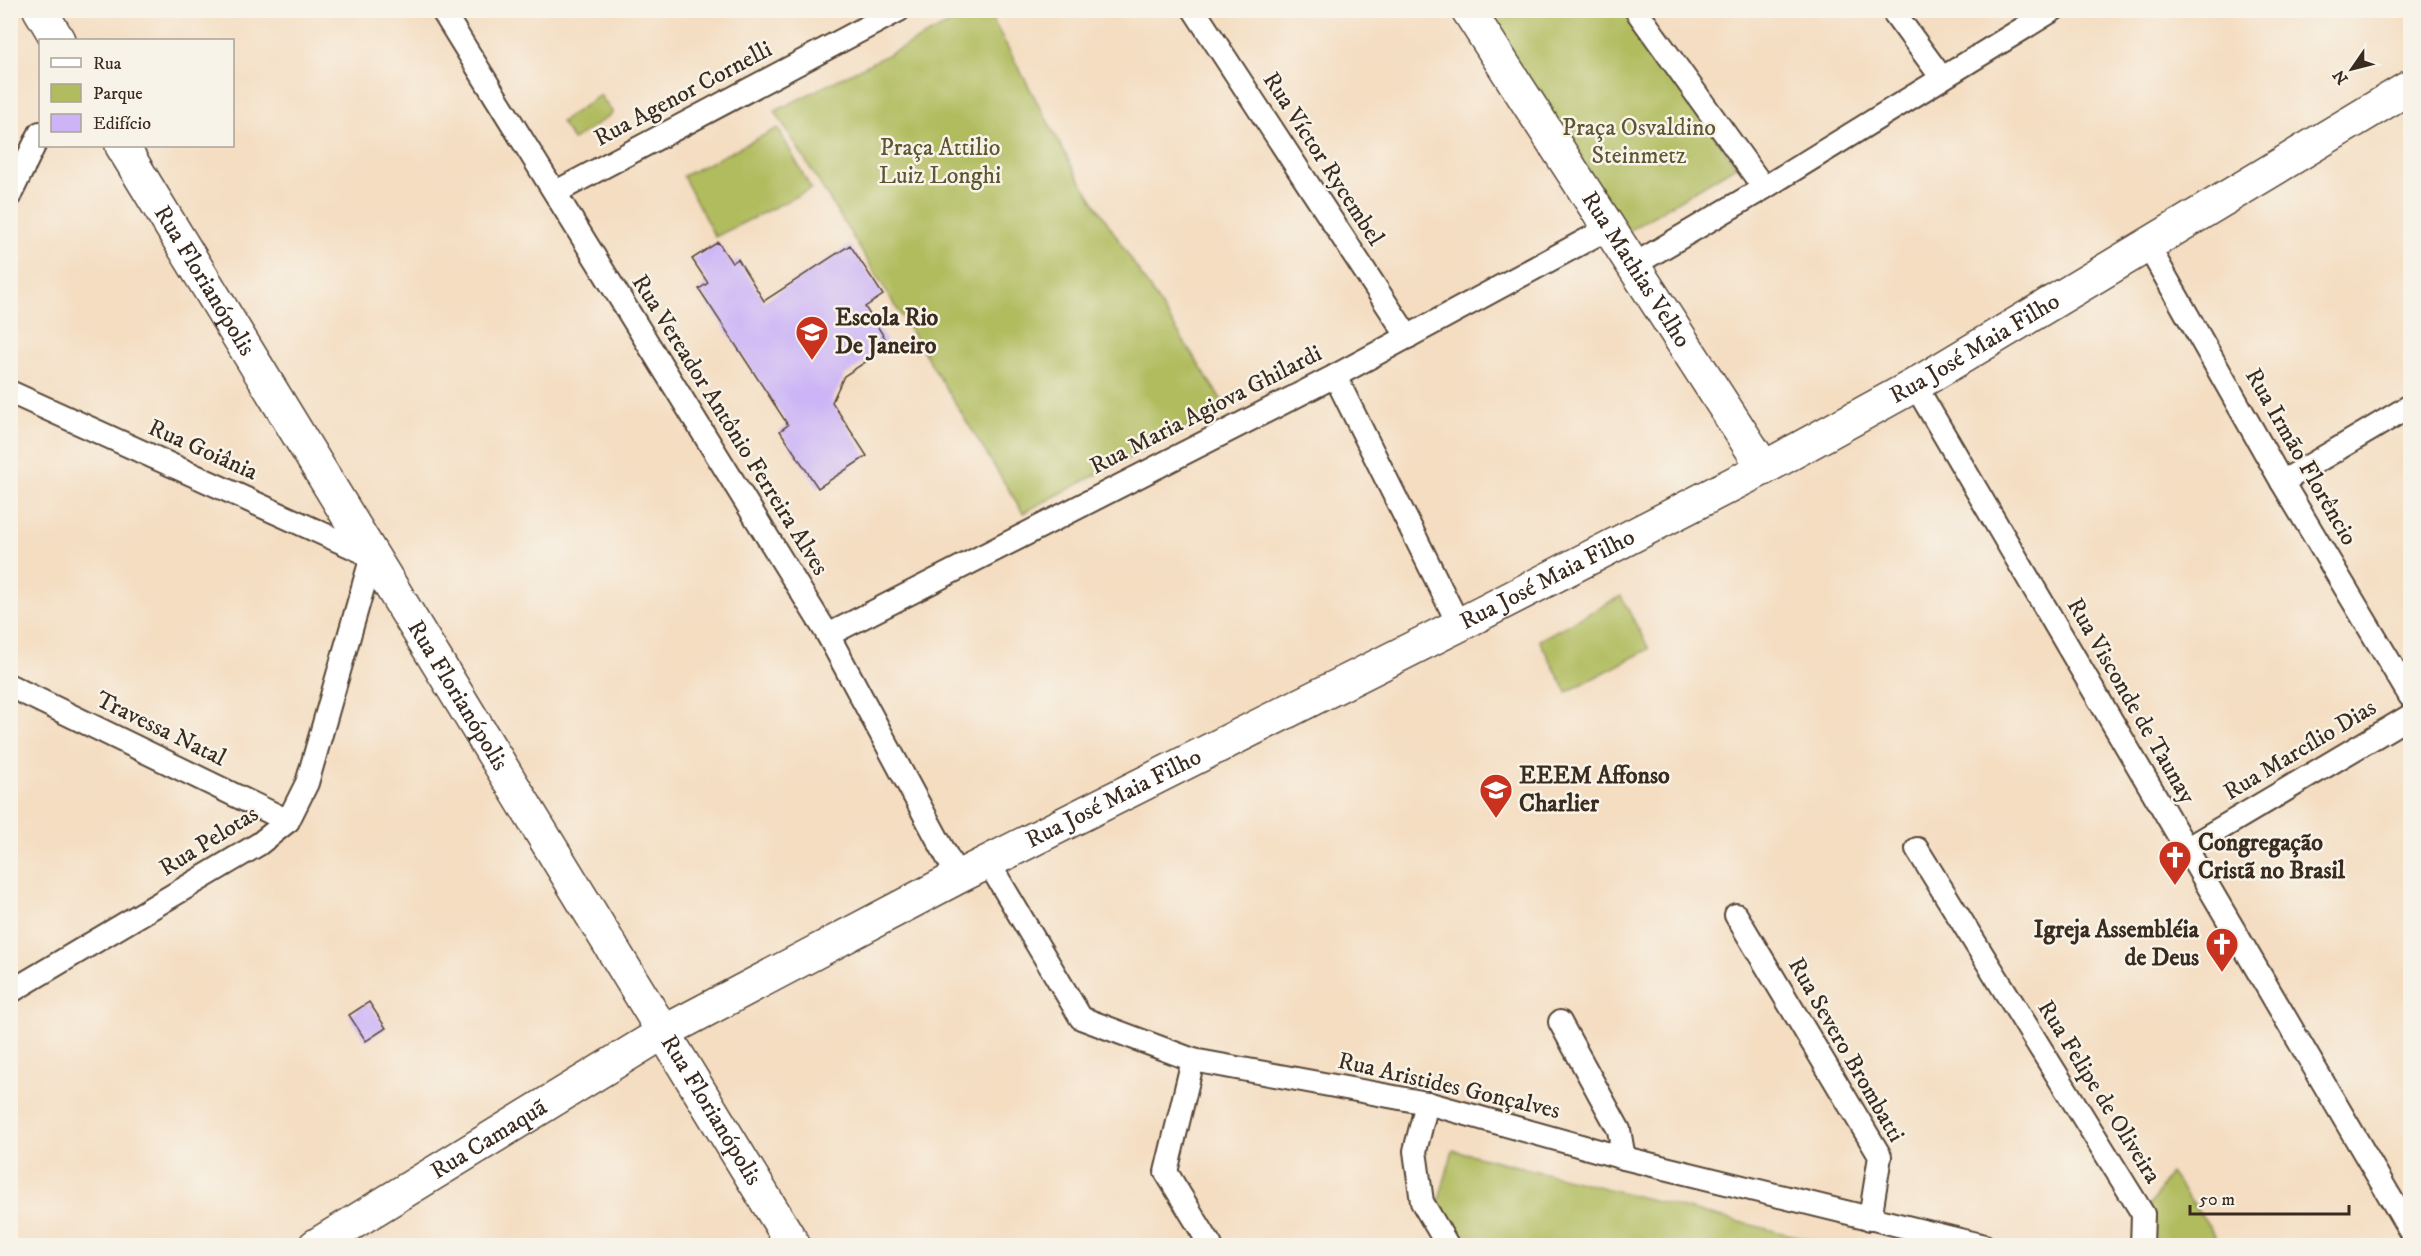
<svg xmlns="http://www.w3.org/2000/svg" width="2421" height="1256" viewBox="0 0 2421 1256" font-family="'IM FELL DW Pica',serif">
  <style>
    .green { fill: #b1bc5e; stroke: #76733e; stroke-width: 1.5 }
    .building { fill: #ccb4f6 }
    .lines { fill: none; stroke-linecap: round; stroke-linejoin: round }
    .street-casing { stroke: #574536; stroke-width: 26 }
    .secondary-casing { stroke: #574536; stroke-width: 36 }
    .street { stroke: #fff; stroke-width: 22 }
    .secondary { stroke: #fff; stroke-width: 33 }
    .labels { text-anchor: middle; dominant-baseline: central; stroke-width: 5; stroke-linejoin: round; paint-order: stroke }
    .street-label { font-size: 24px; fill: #3b2a1e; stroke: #f7f3e8 }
    .park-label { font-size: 24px; fill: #5e5631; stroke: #f7f3e8 }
    .poi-label { font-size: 24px; font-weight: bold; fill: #3b2a1e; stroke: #f7f3e8; text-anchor: start }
  </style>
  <rect width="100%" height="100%" fill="#f7f3e8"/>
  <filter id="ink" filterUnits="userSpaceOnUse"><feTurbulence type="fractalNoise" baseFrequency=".0167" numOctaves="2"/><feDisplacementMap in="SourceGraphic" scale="12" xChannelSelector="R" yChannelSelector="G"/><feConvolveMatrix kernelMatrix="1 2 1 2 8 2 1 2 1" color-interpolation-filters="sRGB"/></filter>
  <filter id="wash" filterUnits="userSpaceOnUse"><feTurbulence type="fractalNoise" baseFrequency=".008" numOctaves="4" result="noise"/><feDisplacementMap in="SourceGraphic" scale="24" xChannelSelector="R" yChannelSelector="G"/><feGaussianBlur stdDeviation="1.35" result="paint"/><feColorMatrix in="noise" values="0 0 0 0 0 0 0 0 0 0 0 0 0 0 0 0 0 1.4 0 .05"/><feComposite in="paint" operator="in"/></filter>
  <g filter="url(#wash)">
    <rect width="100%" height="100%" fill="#f4ddc1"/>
    <g class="green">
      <path d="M977,10L988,11L1075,172L1226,407L1023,513L775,111Z"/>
      <path d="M1474,11H1625L1736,166L1622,235Z"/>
      <path d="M600,95L613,113L573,140L561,122Z"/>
      <path d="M778,128L811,189L715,237L683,176Z"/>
      <path d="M1621,596L1649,649L1567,692L1539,640Z"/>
      <path d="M1453,1150L1831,1245H1466L1438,1203Z"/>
      <path d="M2170,1172L2222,1245H2149L2147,1210Z"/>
    </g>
    <g id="blocks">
      <g class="building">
        <path d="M718,242L732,263L738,259L764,301L850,245L883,295L865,307L890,346L844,376L832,402L867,456L818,488L780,431L788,425L699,289L708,283L692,259Z"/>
        <path d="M369,1002L386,1028L366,1041L349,1015Z"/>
      </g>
    </g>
  </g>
  <g filter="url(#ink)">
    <use href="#blocks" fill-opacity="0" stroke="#574536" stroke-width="1.5"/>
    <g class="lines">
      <defs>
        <g id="street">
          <path d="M442,10L828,635L958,877"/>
          <path d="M1194,10L1408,337"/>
          <path d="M1636,10L1764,188"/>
          <path d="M1892,10L1942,78"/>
          <path d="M556,192L899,10"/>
          <path d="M10,195L40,133"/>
          <path d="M2147,244L2282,482L2410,696"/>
          <path d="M1632,266L1764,188L2053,10"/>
          <path d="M1335,376L1459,625"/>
          <path d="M1915,385L2410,1231"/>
          <path d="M10,392L372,556L307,783L288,821L259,844L10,992"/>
          <path d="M2282,482L2410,406"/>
          <path d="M828,635L1335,376L1607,229"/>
          <path d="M10,686L288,821"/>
          <path d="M1917,849L2143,1214L2142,1246"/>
          <path d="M2186,849L2410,716"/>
          <path d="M988,862L1081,1018L1193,1060L1427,1103L1624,1158L1984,1246"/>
          <path d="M1736,915L1880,1156L1870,1219"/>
          <path d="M1560,1022L1619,1130L1624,1158"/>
          <path d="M1193,1060L1166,1172L1211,1246"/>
          <path d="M1427,1103L1415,1151L1422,1202L1448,1246"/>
        </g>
        <g id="secondary">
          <path d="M40,10L58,40"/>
          <path id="s1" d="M1468,10L1764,468"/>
          <path id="s2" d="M122,146L794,1246"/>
          <path id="s3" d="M315,1246L664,1032L958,877L1459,625L1764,468L1915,385L2410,87"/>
        </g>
      </defs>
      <use href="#street" class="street-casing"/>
      <use href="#secondary" class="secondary-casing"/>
      <use href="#street" class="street"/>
      <use href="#secondary" class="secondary"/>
    </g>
  </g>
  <defs>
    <symbol id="school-pin" viewBox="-11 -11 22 30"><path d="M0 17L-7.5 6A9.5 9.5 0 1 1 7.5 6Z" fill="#c8321e" stroke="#f7f3e8"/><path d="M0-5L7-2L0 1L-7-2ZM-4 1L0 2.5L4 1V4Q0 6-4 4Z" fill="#fff"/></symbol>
    <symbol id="church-pin" viewBox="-11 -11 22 30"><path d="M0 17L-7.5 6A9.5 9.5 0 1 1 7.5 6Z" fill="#c8321e" stroke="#f7f3e8"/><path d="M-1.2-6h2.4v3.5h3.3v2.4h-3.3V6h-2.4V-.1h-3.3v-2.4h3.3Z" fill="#fff"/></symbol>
  </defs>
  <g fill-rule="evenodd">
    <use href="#school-pin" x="793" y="313" width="38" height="52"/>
    <use href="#school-pin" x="1477" y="771" width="38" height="52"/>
    <use href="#church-pin" x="2156" y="838" width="38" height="52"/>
    <use href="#church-pin" x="2203" y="925" width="38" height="52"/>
  </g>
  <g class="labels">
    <g class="street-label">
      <text transform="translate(683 94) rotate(-28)">Rua Agenor Cornelli</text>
      <text transform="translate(1323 159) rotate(57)">Rua Víctor Rycembel</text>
      <text stroke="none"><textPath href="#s1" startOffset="309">Rua Mathias Velho</textPath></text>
      <text stroke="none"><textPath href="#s2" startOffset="158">Rua Florianópolis</textPath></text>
      <text stroke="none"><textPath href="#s3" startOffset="1888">Rua José Maia Filho</textPath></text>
      <text transform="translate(1206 410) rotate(-27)">Rua Maria Agiova Ghilardi</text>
      <text transform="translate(730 425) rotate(58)">Rua Vereador Antônio Ferreira Alves</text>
      <text transform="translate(203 450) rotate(24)">Rua Goiânia</text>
      <text transform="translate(2301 457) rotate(60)">Rua Irmão Florêncio</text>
      <text stroke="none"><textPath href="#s3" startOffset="1402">Rua José Maia Filho</textPath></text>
      <text stroke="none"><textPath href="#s2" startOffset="644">Rua Florianópolis</textPath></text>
      <text transform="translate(2131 701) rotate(60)">Rua Visconde de Taunay</text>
      <text transform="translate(161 729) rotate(26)">Travessa Natal</text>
      <text transform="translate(2300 750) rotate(-31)">Rua Marcílio Dias</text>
      <text stroke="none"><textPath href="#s3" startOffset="916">Rua José Maia Filho</textPath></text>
      <text transform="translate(209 841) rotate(-32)">Rua Pelotas</text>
      <text transform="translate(1846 1050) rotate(60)">Rua Severo Brombatti</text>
      <text transform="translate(1449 1086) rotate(13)">Rua Aristides Gonçalves</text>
      <text transform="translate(2099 1092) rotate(58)">Rua Felipe de Oliveira</text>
      <text stroke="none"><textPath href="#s2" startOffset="1130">Rua Florianópolis</textPath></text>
      <text stroke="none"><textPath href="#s3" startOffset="204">Rua Camaquã</textPath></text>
    </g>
    <g class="park-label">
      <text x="1639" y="128">Praça Osvaldino<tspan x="1639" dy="28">Steinmetz</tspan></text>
      <text x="940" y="148">Praça Attilio<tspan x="940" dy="28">Luiz Longhi</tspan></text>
    </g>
    <g class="poi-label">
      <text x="835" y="318">Escola Rio<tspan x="835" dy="28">De Janeiro</tspan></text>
      <text x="1519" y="776">EEEM Affonso<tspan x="1519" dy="28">Charlier</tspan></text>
      <text x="2198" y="843">Congregação<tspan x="2198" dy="28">Cristã no Brasil</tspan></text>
      <text x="2199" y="930" text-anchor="end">Igreja Assembléia<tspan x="2199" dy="28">de Deus</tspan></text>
    </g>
  </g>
  <rect width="2421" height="1256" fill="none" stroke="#f7f3e8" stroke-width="36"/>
  <rect x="39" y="39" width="195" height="108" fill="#f7f3e8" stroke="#aca397" stroke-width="1.5"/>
  <rect x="51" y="58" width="30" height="9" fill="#ffffff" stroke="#aca397" stroke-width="1.5"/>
  <text x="93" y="69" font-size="18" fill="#3b2a1e">Rua</text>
  <rect x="51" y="84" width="30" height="18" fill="#b1bc5e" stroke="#aca397" stroke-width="1.5"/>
  <text x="93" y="99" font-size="18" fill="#3b2a1e">Parque</text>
  <rect x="51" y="114" width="30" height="18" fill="#ccb4f6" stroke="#aca397" stroke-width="1.5"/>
  <text x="93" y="129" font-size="18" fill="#3b2a1e">Edifício</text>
  <g transform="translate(2352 69) rotate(235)" stroke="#f7f3e8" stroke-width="4.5" paint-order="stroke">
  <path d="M0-4.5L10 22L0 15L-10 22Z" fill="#3b2a1e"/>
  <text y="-9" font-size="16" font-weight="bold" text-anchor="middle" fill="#3b2a1e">N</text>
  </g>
  <path d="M2190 1205v9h159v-9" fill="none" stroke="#3b2a1e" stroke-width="3"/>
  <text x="2199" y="1205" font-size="18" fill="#3b2a1e" stroke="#f7f3e8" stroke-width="4.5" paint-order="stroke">50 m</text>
</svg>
